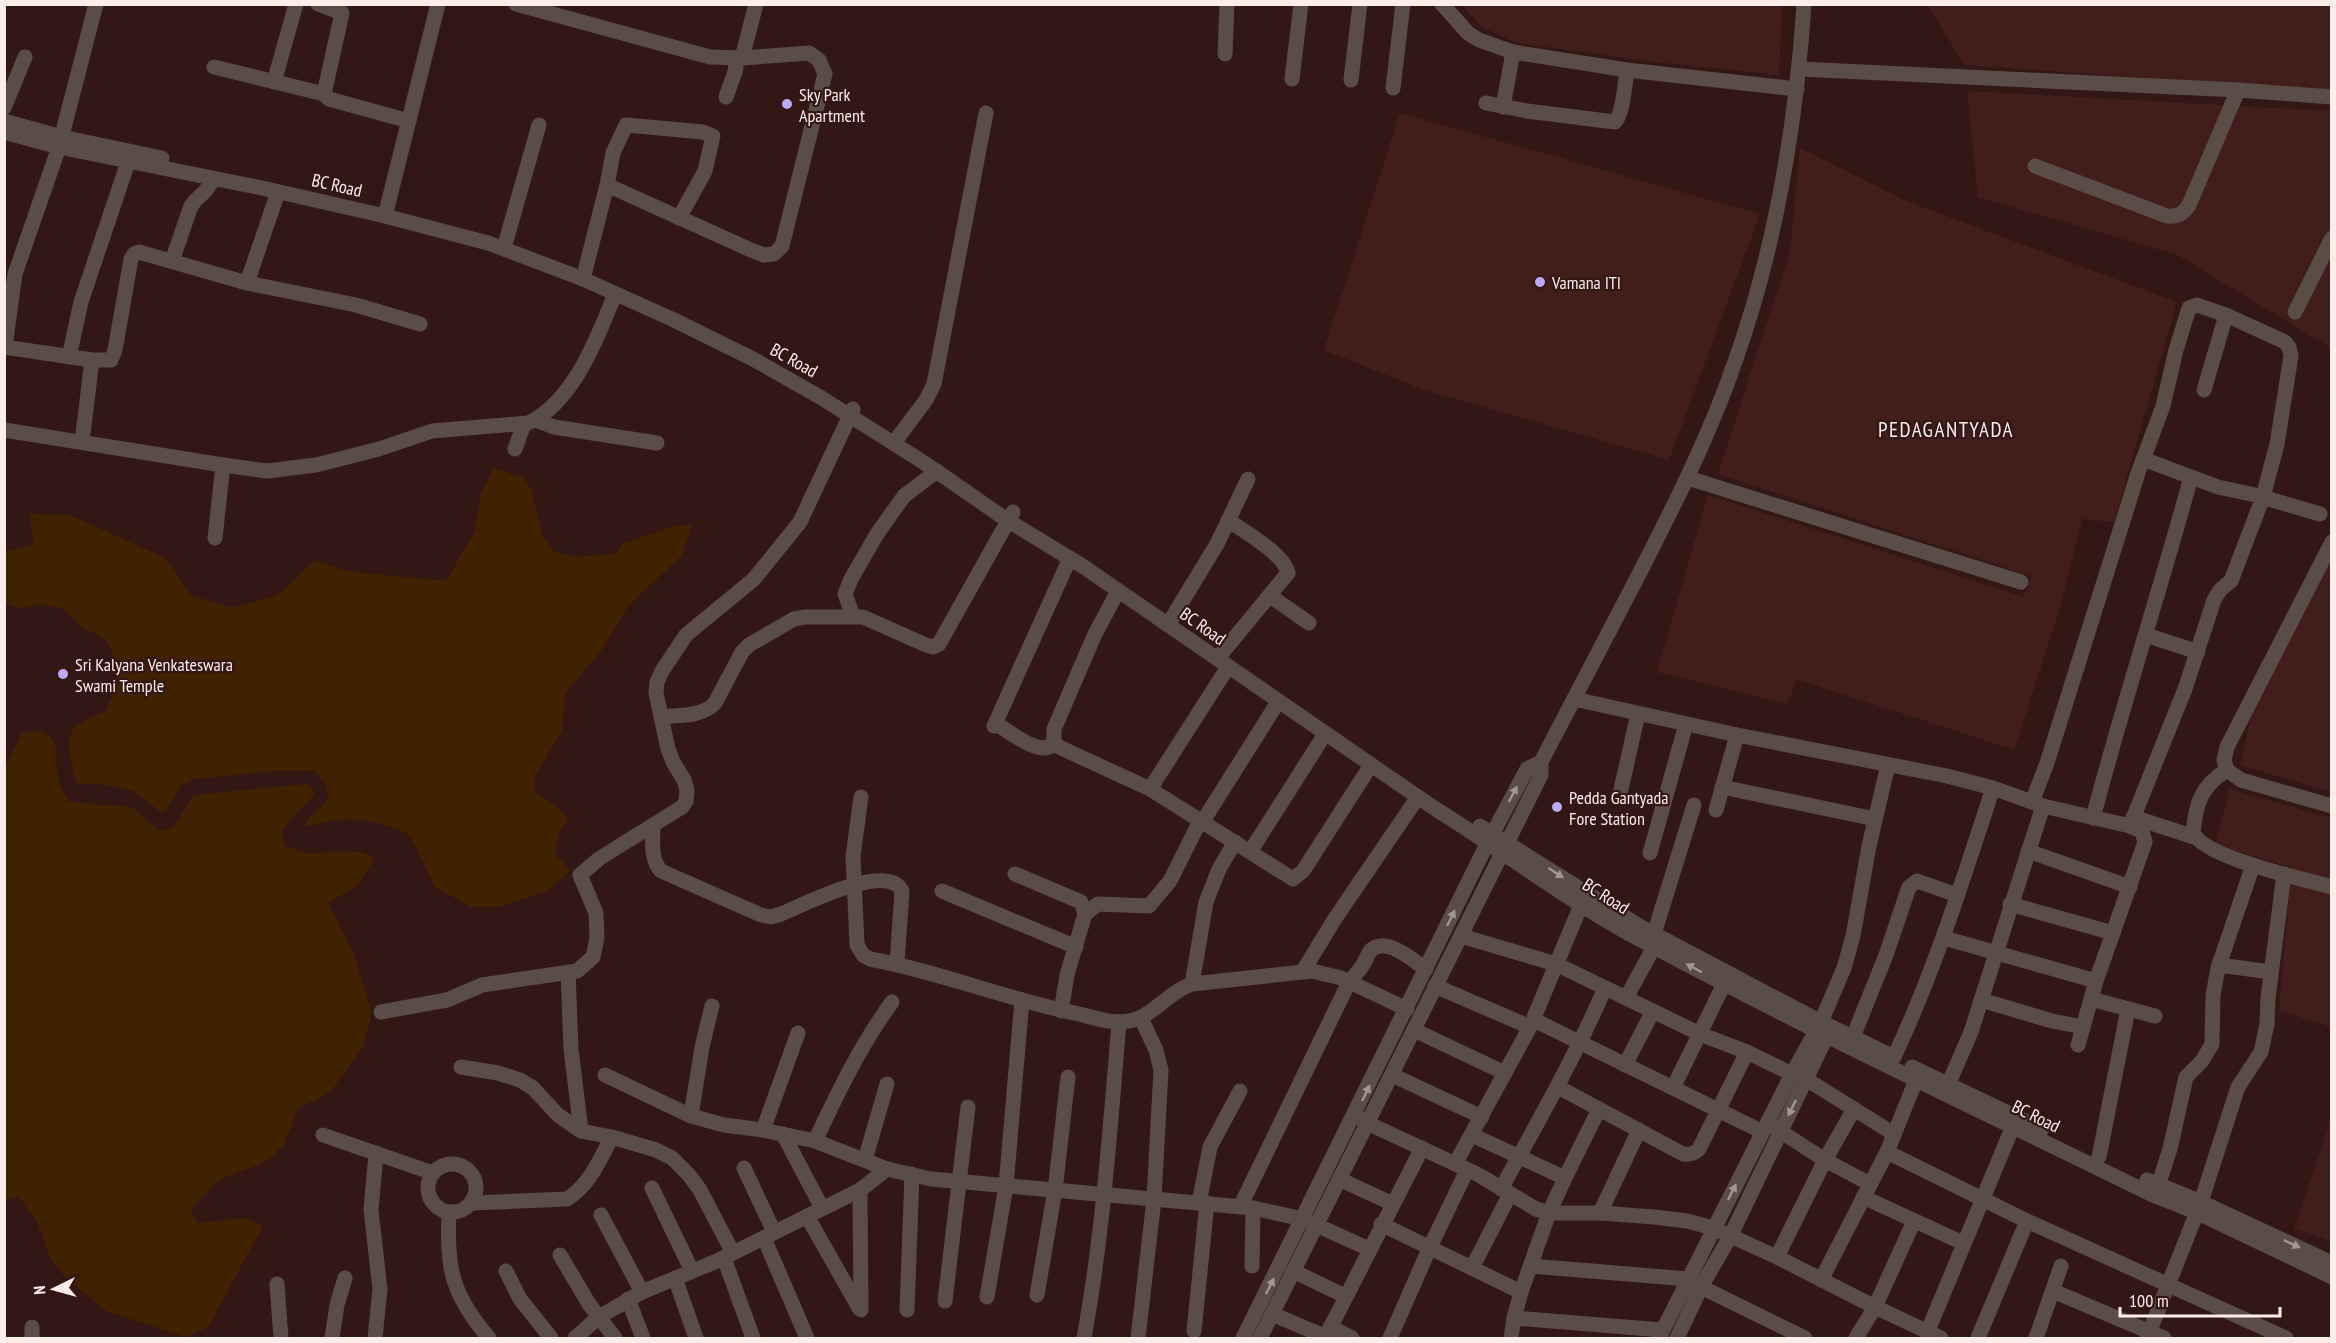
<svg xmlns="http://www.w3.org/2000/svg" width="2336" height="1343" viewBox="0 0 2336 1343" font-family="'PT Sans Narrow',sans-serif">
  <style>
    .built { fill: #421e1b }
    .green { fill: #402200 }
    .lines { fill: none; stroke-linecap: round; stroke-linejoin: round }
    .minor { stroke: #5a4d47; stroke-width: 15 }
    .oneway { fill: #a39590 }
    .poi-dot { fill: #bbaaf6; stroke: #331714; stroke-width: 2 }
    .labels { text-anchor: middle; dominant-baseline: central; stroke-width: 4.5; stroke-linejoin: round; paint-order: stroke }
    .poi-label { font-size: 18px; fill: #fdedea; stroke: #331714; text-anchor: start }
    .street-label { font-size: 18px; fill: #fdedea; stroke: #331714 }
    .quarter-label { font-size: 21px; letter-spacing: 1.5px; fill: #fdedea; stroke: #331714 }
  </style>
  <rect width="100%" height="100%" fill="#331714"/>
  <g class="built">
    <path d="M1461,5H1782L1779,75L1646,61L1516,43L1482,27Z"/>
    <path d="M1927,5H2331V91L1965,65Z"/>
    <path d="M1967,91L2331,111V348L2178,255L1978,197Z"/>
    <path d="M1400,113L1760,214L1669,460L1422,389L1324,350Z"/>
    <path d="M1800,148L1906,201L2177,302L2114,522L2082,519L2060,608L2014,750L1797,679L1787,704L1657,672L1708,495L2024,597L2031,576L1718,474L1790,252Z"/>
    <path d="M2331,561V792L2240,765L2252,713Z"/>
    <path d="M2230,789L2331,818V1027L2279,1010L2291,867L2215,845Z"/>
    <path d="M2331,1119L2332,1241H2331L2294,1228Z"/>
  </g>
  <g class="green">
    <path d="M494,468L523,478L531,489L543,537L555,552L575,557L615,554L622,544L677,525L692,526L681,556L628,606L601,651L565,693L562,731L534,777V793L558,807L568,818L558,835L555,854L570,871L547,891L499,907H471L435,887L410,835C387,825 363,817 338,820C327,821 316,825 306,827C306,809 335,808 326,787C323,780 320,775 314,771H274L195,779L181,785L166,811L161,812L133,791L102,784H79C73,776 72,767 70,757C64,726 80,722 105,712L117,686L113,653L106,639L82,627L62,608L38,604L20,609L5,603V552L33,544L30,514L70,515L165,558L191,595L232,608L278,595L314,561L352,572L446,581L475,531L481,493Z"/>
    <path d="M41,731C65,744 52,757 58,778C60,786 64,794 68,801L100,805H118L135,809L159,831L173,828L194,795L306,784L313,789L314,795L282,830L285,846L306,853L361,852L375,858L357,886L328,903L354,954L372,1014L363,1046L332,1090L316,1100L299,1107L283,1146L265,1162L219,1180L191,1209L197,1223L246,1218L263,1226L208,1327L186,1337L106,1311L64,1276L50,1257L37,1222L19,1197L5,1200V768L22,733Z"/>
  </g>
  <g class="lines">
    <g class="minor">
      <path d="M318,4L342,13L324,94L329,99L409,121"/>
      <path d="M516,4L710,57L742,58"/>
      <path d="M1442,4L1468,33L1479,40L1513,52L1627,70L1797,89"/>
      <path d="M1225,54L1227,4"/>
      <path d="M214,67L324,94"/>
      <path d="M1800,69L2238,90L2332,97"/>
      <path d="M1292,79L1301,4"/>
      <path d="M1351,80L1360,4"/>
      <path d="M274,82L296,4"/>
      <path d="M1393,88L1403,4"/>
      <path d="M726,97L736,69L735,61L742,58"/>
      <path d="M1486,103L1527,111L1615,122C1623,114 1625,83 1627,70"/>
      <path d="M1503,107L1513,52"/>
      <path d="M4,108L25,57"/>
      <path d="M4,121L62,137L162,158"/>
      <path d="M4,132L59,147L262,188L385,216L488,243L583,279L674,320L753,359L820,397L923,462L1007,520L1084,567L1434,808C1502,850 1566,900 1637,938C1806,1029 1980,1110 2153,1195L2196,1212L2332,1277"/>
      <path d="M2035,166L2167,216C2178,217 2183,214 2189,205L2238,90"/>
      <path d="M607,185L613,153L626,125L703,132L713,136L705,171L679,218"/>
      <path d="M385,216L438,4"/>
      <path d="M506,241L539,125"/>
      <path d="M172,261L191,206C199,194 206,195 213,179"/>
      <path d="M583,279L607,185L751,250L764,255L774,254L782,246L825,74L819,60L809,53L742,58L756,4"/>
      <path d="M247,283L278,192"/>
      <path d="M2295,312L2332,238"/>
      <path d="M4,347L92,360H111L115,350L131,259L134,254L139,252L247,283L356,305L420,324"/>
      <path d="M5,347L15,274L59,147L96,4"/>
      <path d="M69,357L81,302L128,162"/>
      <path d="M2204,390L2226,315"/>
      <path d="M536,420L554,427L657,443"/>
      <path d="M4,430L223,465L267,471L316,465L379,449L432,431L528,423C573,403 598,337 615,294"/>
      <path d="M899,436L926,400L934,384L986,113"/>
      <path d="M82,442L92,360"/>
      <path d="M515,449L524,424"/>
      <path d="M2143,459L2218,487L2255,495L2320,514"/>
      <path d="M1688,478L2021,582"/>
      <path d="M215,538L223,465"/>
      <path d="M2332,542L2227,747L2224,760L2227,770L2241,780L2332,806"/>
      <path d="M1118,591L1095,634L1054,729V742L1059,747L1150,789L1293,879L1303,871L1371,765"/>
      <path d="M1270,596L1309,623"/>
      <path d="M853,616L845,594L851,579L877,534L904,496L937,471"/>
      <path d="M1172,618L1217,544L1248,479"/>
      <path d="M2146,635L2198,652"/>
      <path d="M1222,653L1288,573C1284,554 1245,532 1228,520"/>
      <path d="M1574,699L1737,735L1947,776L1993,788L2043,806L2130,826L2142,831L2145,842L2096,981L2078,1045"/>
      <path d="M661,717C679,715 702,717 715,703L742,652L749,645L794,619L805,617H863L926,645L933,647L939,644L1013,512"/>
      <path d="M996,723C1008,731 1044,760 1054,742"/>
      <path d="M994,726L1070,558"/>
      <path d="M2227,770C2201,786 2196,803 2193,832C2201,857 2304,879 2332,887"/>
      <path d="M1722,787L1875,819"/>
      <path d="M1150,789L1228,667"/>
      <path d="M861,797L853,856L857,945L863,955L870,959C941,972 1008,1000 1079,1014C1095,1018 1113,1024 1129,1021C1153,1017 1168,992 1192,984L1312,971L1341,978L1407,1009"/>
      <path d="M1619,798L1638,714"/>
      <path d="M2032,802L2047,763L2138,473L2163,406L2176,350L2189,308L2197,305L2226,315L2285,342L2289,347L2291,356L2277,444L2263,497L2231,581L2220,590L2214,600L2185,689L2130,826"/>
      <path d="M1716,810L1737,735"/>
      <path d="M2133,817L2194,837"/>
      <path d="M2093,818C2123,703 2160,591 2191,477"/>
      <path d="M653,825C653,841 650,859 661,871L761,915L771,917L781,914C803,905 887,861 902,891L897,964"/>
      <path d="M1480,826L1641,927L1821,1022L1888,1054"/>
      <path d="M2028,851L2130,887"/>
      <path d="M1250,852L1325,734"/>
      <path d="M1650,853L1686,724"/>
      <path d="M1015,874L1081,902L1085,914L1067,975L1061,1011"/>
      <path d="M942,891L1076,947"/>
      <path d="M2010,904L2113,933"/>
      <path d="M1085,914L1098,904L1149,906L1170,881L1200,821H1203L1278,702"/>
      <path d="M1654,934L1694,805"/>
      <path d="M1461,936L1556,964L1700,1034L1747,1052L1792,1074"/>
      <path d="M1944,938L2096,981"/>
      <path d="M2219,965L2271,972"/>
      <path d="M1303,971L1336,917L1418,797"/>
      <path d="M568,972L571,1049L581,1131"/>
      <path d="M1192,984L1206,902L1219,869L1235,842"/>
      <path d="M1435,986L1530,1027"/>
      <path d="M1626,998L1654,947"/>
      <path d="M2091,999L2155,1016"/>
      <path d="M1981,1000L2052,1021L2083,1027"/>
      <path d="M712,1006L702,1047L691,1116L724,1125L763,1130L815,1141L887,1169L931,1179L1253,1208L1303,1219L1369,1249"/>
      <path d="M381,1012L447,1000L482,985L577,971L593,957L597,938L596,913L580,875L600,858L682,807L686,801L687,790L684,780L673,762L668,749L656,693L657,682L662,671L686,635L754,579L800,522L853,409"/>
      <path d="M1534,1020L1763,1132"/>
      <path d="M1414,1030L1505,1073"/>
      <path d="M1853,1037L1886,955L1909,887L1917,881L1957,895"/>
      <path d="M1894,1057C1935,970 1963,879 1993,788"/>
      <path d="M1625,1065L1653,1011"/>
      <path d="M461,1067L498,1073L520,1080L533,1088L558,1115L581,1131L612,1137L656,1150L672,1158L689,1175L700,1190L733,1253"/>
      <path d="M1912,1067L2042,1129"/>
      <path d="M605,1075L691,1116"/>
      <path d="M1392,1075L1482,1117"/>
      <path d="M1806,1079L1894,1134"/>
      <path d="M1558,1087L1683,1154C1690,1155 1694,1154 1699,1149L1747,1052"/>
      <path d="M1673,1088L1724,984"/>
      <path d="M1945,1092L1971,1032L2043,806"/>
      <path d="M1359,1117L1367,1123L1477,1174L1536,1209L1549,1213H1600L1654,1217L1687,1221L1713,1228L1777,1257L1875,1307L1941,1338"/>
      <path d="M1772,1126L1825,1160L1870,1184"/>
      <path d="M763,1130L798,1033"/>
      <path d="M783,1134L822,1208"/>
      <path d="M323,1135L433,1173"/>
      <path d="M1472,1135L1565,1178"/>
      <path d="M815,1141C838,1092 860,1046 892,1002"/>
      <path d="M1887,1152L2027,1221L2286,1338"/>
      <path d="M2099,1157L2128,1009"/>
      <path d="M865,1160L887,1084"/>
      <circle cx="452" cy="1188" r="24"/>
      <path d="M1455,1164L1530,1027L1581,905"/>
      <path d="M744,1168L774,1232"/>
      <path d="M1339,1179L1393,1204"/>
      <path d="M2147,1180L2201,1202L2332,1263"/>
      <path d="M2158,1186L2170,1149L2186,1077L2202,1061L2212,1044L2213,995L2218,968L2253,865"/>
      <path d="M652,1188L692,1271"/>
      <path d="M1501,1189C1538,1122 1575,1057 1605,988"/>
      <path d="M860,1190L861,1310"/>
      <path d="M1863,1197L1963,1243"/>
      <path d="M472,1203L567,1199C589,1186 600,1159 612,1137"/>
      <path d="M1199,1203L1210,1147L1240,1091"/>
      <path d="M1240,1207L1349,982C1354,976 1360,970 1364,963C1366,959 1368,954 1371,950C1387,936 1413,961 1426,969"/>
      <path d="M449,1212C446,1268 452,1295 489,1338"/>
      <path d="M1600,1213L1639,1130"/>
      <path d="M601,1215L642,1292"/>
      <path d="M807,1216L859,1308"/>
      <path d="M1381,1224L1521,1292"/>
      <path d="M764,1238L807,1338"/>
      <path d="M560,1255L589,1304L615,1338"/>
      <path d="M1777,1257L1825,1160L1854,1109"/>
      <path d="M724,1258L753,1338"/>
      <path d="M1252,1266L1253,1208"/>
      <path d="M1531,1266L1688,1279"/>
      <path d="M1472,1268L1510,1194"/>
      <path d="M506,1271L520,1299L551,1338"/>
      <path d="M1293,1271L1345,1296"/>
      <path d="M675,1278L696,1338"/>
      <path d="M1821,1280L1887,1152L1916,1080"/>
      <path d="M277,1284L281,1338"/>
      <path d="M1701,1287L1805,1338"/>
      <path d="M2053,1291L2164,1338"/>
      <path d="M1037,1295L1055,1190L1068,1077"/>
      <path d="M987,1297L1006,1186L1022,1000"/>
      <path d="M628,1299L643,1338"/>
      <path d="M945,1301L968,1107"/>
      <path d="M907,1310L912,1174"/>
      <path d="M1272,1314L1326,1337"/>
      <path d="M1514,1318L1662,1330"/>
      <path d="M32,1327V1338"/>
      <path d="M1330,1327L1352,1338"/>
      <path d="M1194,1331L1207,1203"/>
      <path d="M1927,1333L2013,1126"/>
      <path d="M332,1338L337,1305L345,1278"/>
      <path d="M375,1338L380,1289L371,1210L376,1153"/>
      <path d="M575,1338L599,1317L642,1292L717,1261L860,1190L887,1169"/>
      <path d="M1084,1338C1103,1234 1110,1128 1119,1023"/>
      <path d="M1138,1338L1154,1199L1161,1070L1156,1050L1141,1018"/>
      <path d="M1243,1338L1488,842L1527,769L1541,762"/>
      <path d="M1260,1338L1541,775V762C1573,701 1605,639 1637,578C1674,506 1710,435 1736,359C1776,245 1796,125 1804,4"/>
      <path d="M1325,1338L1422,1148"/>
      <path d="M1390,1338L1430,1247L1467,1170"/>
      <path d="M1511,1338L1514,1318L1521,1292L1549,1213L1565,1178L1599,1109"/>
      <path d="M1659,1338L1792,1074L1821,1022L1844,968L1853,936L1869,846L1888,765"/>
      <path d="M1677,1338L1701,1287L1731,1235L1830,1029"/>
      <path d="M1856,1338L1875,1307L1914,1221"/>
      <path d="M1978,1338L2027,1221"/>
      <path d="M2036,1338L2061,1266"/>
      <path d="M2147,1338L2201,1202L2238,1087L2261,1052L2267,1024L2268,998L2284,874"/>
    </g>
  </g>
  <defs><path id="oneway-solid" d="M-6-.8H1V-3.2L6.5 0L1 3.2V.8H-6Z" transform="scale(1.5)"/></defs>
  <g class="oneway">
    <use href="#oneway-solid" transform="translate(1513 794) rotate(-62)"/>
    <use href="#oneway-solid" transform="translate(1556 873) rotate(33)"/>
    <use href="#oneway-solid" transform="translate(1451 918) rotate(-64)"/>
    <use href="#oneway-solid" transform="translate(1694 968) rotate(-152)"/>
    <use href="#oneway-solid" transform="translate(1366 1093) rotate(-64)"/>
    <use href="#oneway-solid" transform="translate(1792 1108) rotate(116)"/>
    <use href="#oneway-solid" transform="translate(1732 1192) rotate(-63)"/>
    <use href="#oneway-solid" transform="translate(2292 1244) rotate(25)"/>
    <use href="#oneway-solid" transform="translate(1270 1286) rotate(-63)"/>
  </g>
  <g class="poi-dot">
    <circle cx="787" cy="104" r="6"/>
    <circle cx="1540" cy="282" r="6"/>
    <circle cx="63" cy="674" r="6"/>
    <circle cx="1557" cy="807" r="6"/>
  </g>
  <g class="labels">
    <g class="poi-label">
      <text x="799" y="94">Sky Park<tspan x="799" dy="21">Apartment</tspan></text>
      <text x="1552" y="282">Vamana ITI</text>
      <text x="75" y="664">Sri Kalyana Venkateswara<tspan x="75" dy="21">Swami Temple</tspan></text>
      <text x="1569" y="797">Pedda Gantyada<tspan x="1569" dy="21">Fore Station</tspan></text>
    </g>
    <g class="street-label">
      <text transform="translate(337 185) rotate(13)">BC Road</text>
      <text transform="translate(794 360) rotate(29)">BC Road</text>
      <text transform="translate(1203 626) rotate(35)">BC Road</text>
      <text transform="translate(1606 896) rotate(32)">BC Road</text>
      <text transform="translate(2036 1116) rotate(26)">BC Road</text>
    </g>
    <g class="quarter-label">
      <text x="1946" y="429">PEDAGANTYADA</text>
    </g>
  </g>
  <rect width="2336" height="1343" fill="none" stroke="#fdedea" stroke-width="12"/>
  <g transform="translate(54 1289) rotate(265)" stroke="#331714" stroke-width="4.5" paint-order="stroke">
  <path d="M0-4.5L10 22L0 15L-10 22Z" fill="#fdedea"/>
  <text y="-9" font-size="16" font-weight="bold" text-anchor="middle" fill="#fdedea">N</text>
  </g>
  <path d="M2120 1307v9h160v-9" fill="none" stroke="#fdedea" stroke-width="3"/>
  <text x="2129" y="1307" font-size="18" fill="#fdedea" stroke="#331714" stroke-width="4.5" paint-order="stroke">100 m</text>
</svg>
